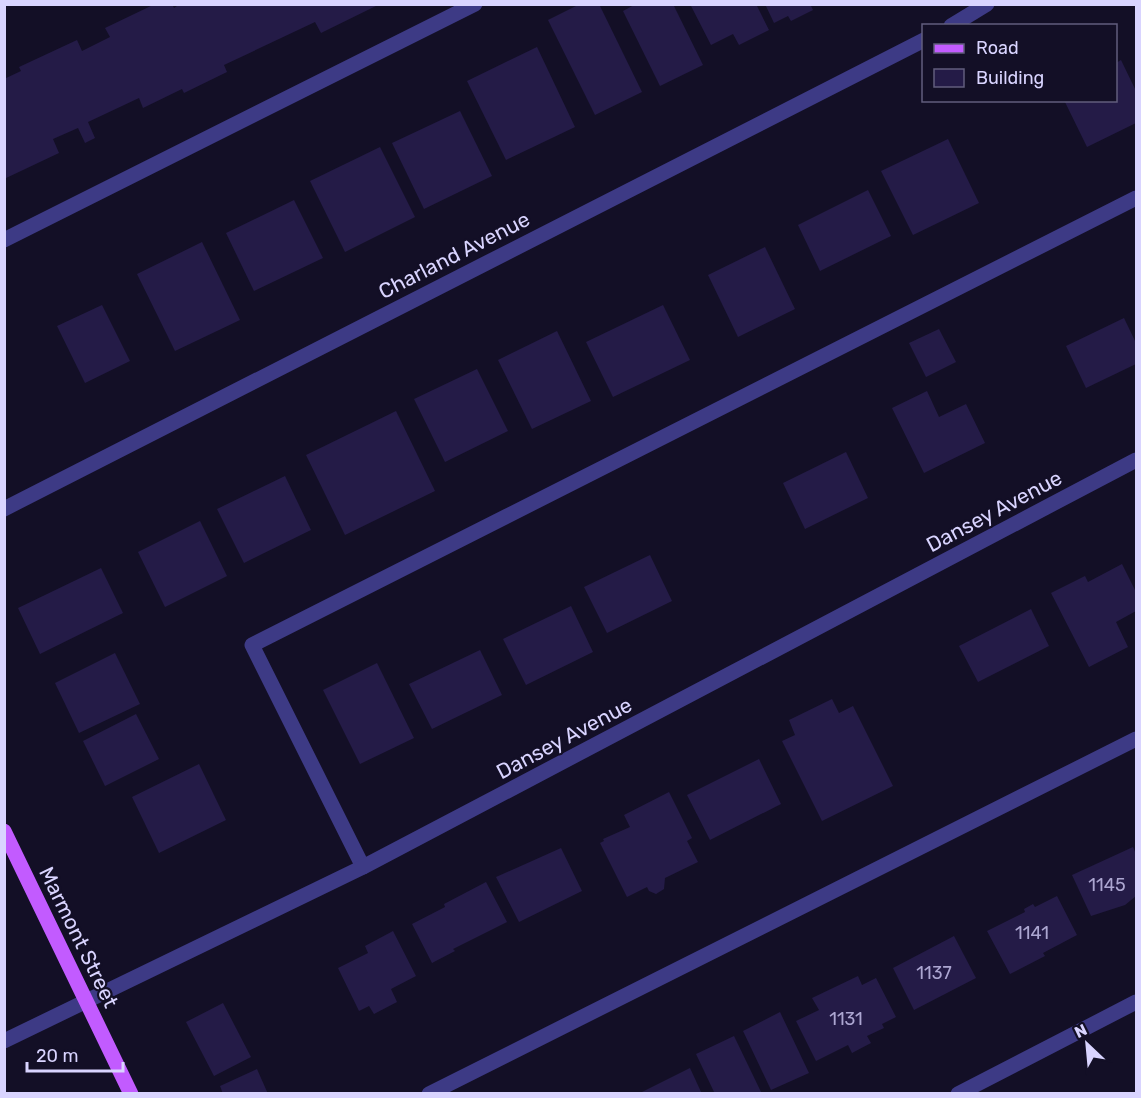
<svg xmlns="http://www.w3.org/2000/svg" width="1141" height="1098" viewBox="0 0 1141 1098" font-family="Rubik,sans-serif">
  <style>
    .building { fill: #241b47 }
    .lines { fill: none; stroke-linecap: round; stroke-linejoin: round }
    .minor { stroke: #3d3a85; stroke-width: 15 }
    .major { stroke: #c25bff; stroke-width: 15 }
    .labels { text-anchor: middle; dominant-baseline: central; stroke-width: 4.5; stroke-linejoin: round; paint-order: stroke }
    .number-label { font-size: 18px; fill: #aca6d1 }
    .street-label { font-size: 21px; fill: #d9d4ff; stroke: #130f26 }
  </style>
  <rect width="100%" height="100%" fill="#130f26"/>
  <g class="building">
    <path d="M155,4H172L174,8L180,4H380L321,33L315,22L224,65L227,72L184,93L182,89L143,108L139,98L88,122L95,138L85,143L78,128L53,139L59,153L4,179V79L21,71L19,67L77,40L82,51L110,37L105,28Z"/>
    <path d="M580,4H599L642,92L595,115L548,20Z"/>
    <path d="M636,4H673L703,65L660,86L623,11Z"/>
    <path d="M690,4H756L769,30L739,45L733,34L711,45Z"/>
    <path d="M765,4H815L811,6L813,10L791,21L788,16L774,23Z"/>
    <path d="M537,47L575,127L506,160L467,81Z"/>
    <path d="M1121,60L1136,91V123L1087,147L1064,100H1116V63Z"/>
    <path d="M460,111L492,176L424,209L392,143Z"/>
    <path d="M948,139L979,203L913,235L881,171Z"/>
    <path d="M380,147L415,217L345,252L310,181Z"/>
    <path d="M868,190L891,236L820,271L798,225Z"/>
    <path d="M294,200L323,258L254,291L226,233Z"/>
    <path d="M202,242L240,320L175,351L137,274Z"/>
    <path d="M765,247L795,309L738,337L708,275Z"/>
    <path d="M102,305L130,361L85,383L57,326Z"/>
    <path d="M663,305L690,360L613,397L586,342Z"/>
    <path d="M1124,318L1136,343V364L1086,388L1066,346Z"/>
    <path d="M939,329L956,362L926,377L909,343Z"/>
    <path d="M557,331L591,401L532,429L498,360Z"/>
    <path d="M477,369L508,431L445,462L414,399Z"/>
    <path d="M927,391L939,417L966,404L985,443L924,473L892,408Z"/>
    <path d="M396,411L435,491L345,535L306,455Z"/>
    <path d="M846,452L868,498L805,529L783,483Z"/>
    <path d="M285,476L311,530L244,563L217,509Z"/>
    <path d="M200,521L227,576L165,607L138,552Z"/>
    <path d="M650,555L672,601L607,633L584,587Z"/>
    <path d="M1122,564L1136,592V611L1116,622L1128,647L1089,667L1051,593L1085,576L1088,582Z"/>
    <path d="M101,568L123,613L40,654L18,608Z"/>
    <path d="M571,606L593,652L526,685L503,639Z"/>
    <path d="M1031,609L1049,646L978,682L959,646Z"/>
    <path d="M480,650L502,695L432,729L409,684Z"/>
    <path d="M115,653L140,704L79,733L55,683Z"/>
    <path d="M377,663L414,738L360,764L323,690Z"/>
    <path d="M832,699L839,713L853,706L893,786L822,821L782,741L795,735L789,720Z"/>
    <path d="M136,714L159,759L105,786L83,741Z"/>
    <path d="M759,759L781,804L710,840L687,795Z"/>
    <path d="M199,764L226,820L159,853L132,797Z"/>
    <path d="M669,792L692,838L687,841L698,862L665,878L664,889L656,894L649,891L647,887L627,897L600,843L604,841L603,839L630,827L624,815Z"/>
    <path d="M1133,847L1136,854V896L1125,905L1091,916L1072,875Z"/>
    <path d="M561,848L582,891L519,922L496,877Z"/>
    <path d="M486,882L507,922L453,949L455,951L432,963L412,924L445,907L444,904Z"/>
    <path d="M1057,896L1077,935L1043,953L1045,956L1010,974L987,931L1025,912L1024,909L1033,904L1035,907Z"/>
    <path d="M393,931L416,976L391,989L397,1002L374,1014L369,1006L359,1011L338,968L368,953L365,946Z"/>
    <path d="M954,936L976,978L914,1010L893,968Z"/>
    <path d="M858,976L862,985L876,978L896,1017L882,1024L884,1028L867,1036L871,1043L852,1053L848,1045L816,1061L796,1021L819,1010L812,998Z"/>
    <path d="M223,1003L251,1057L214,1076L186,1022Z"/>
    <path d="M780,1012L809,1073L771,1090L743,1031Z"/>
    <path d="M734,1036L762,1094H715L696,1054Z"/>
    <path d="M690,1068L702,1094H638Z"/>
    <path d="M257,1069L268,1094H223L220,1086Z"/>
  </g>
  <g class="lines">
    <g class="minor">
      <path d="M951,26L987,4"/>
      <path d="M4,240L475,4"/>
      <path d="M4,509L924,40"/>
      <path d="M363,867L252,645L1136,198"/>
      <path d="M4,1041L363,867L1136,460"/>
      <path d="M429,1094L1136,739"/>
      <path d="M958,1094L1136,1002"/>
    </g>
    <path class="major" d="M4,831L131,1094"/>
  </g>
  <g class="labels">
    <g class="number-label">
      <text x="1107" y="885">1145</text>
      <text x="1032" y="933">1141</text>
      <text x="934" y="973">1137</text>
      <text x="846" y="1019">1131</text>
    </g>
    <g class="street-label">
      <text transform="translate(454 255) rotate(-27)">Charland Avenue</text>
      <text transform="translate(994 511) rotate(-28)">Dansey Avenue</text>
      <text transform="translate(564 738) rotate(-28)">Dansey Avenue</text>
      <text transform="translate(79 937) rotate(64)">Marmont Street</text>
    </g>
  </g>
  <rect width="1141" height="1098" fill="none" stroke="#d9d4ff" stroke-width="12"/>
  <rect x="922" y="24" width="195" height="78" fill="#130f26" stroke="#625e7d" stroke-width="1.5"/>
  <rect x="934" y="44" width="30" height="9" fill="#c25bff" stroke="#625e7d" stroke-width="1.5"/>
  <text x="976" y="54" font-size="18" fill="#d9d4ff">Road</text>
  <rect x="934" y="69" width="30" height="18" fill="#241b47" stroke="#625e7d" stroke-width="1.5"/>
  <text x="976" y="84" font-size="18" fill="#d9d4ff">Building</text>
  <g transform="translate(1087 1044) rotate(334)" stroke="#130f26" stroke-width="4.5" paint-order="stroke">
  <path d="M0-4.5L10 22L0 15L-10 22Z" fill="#d9d4ff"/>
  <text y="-9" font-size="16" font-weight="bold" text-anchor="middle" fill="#d9d4ff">N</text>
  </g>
  <path d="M27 1062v9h96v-9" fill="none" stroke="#d9d4ff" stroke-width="3"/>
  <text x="36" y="1062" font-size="18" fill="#d9d4ff" stroke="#130f26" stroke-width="4.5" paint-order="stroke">20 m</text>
</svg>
